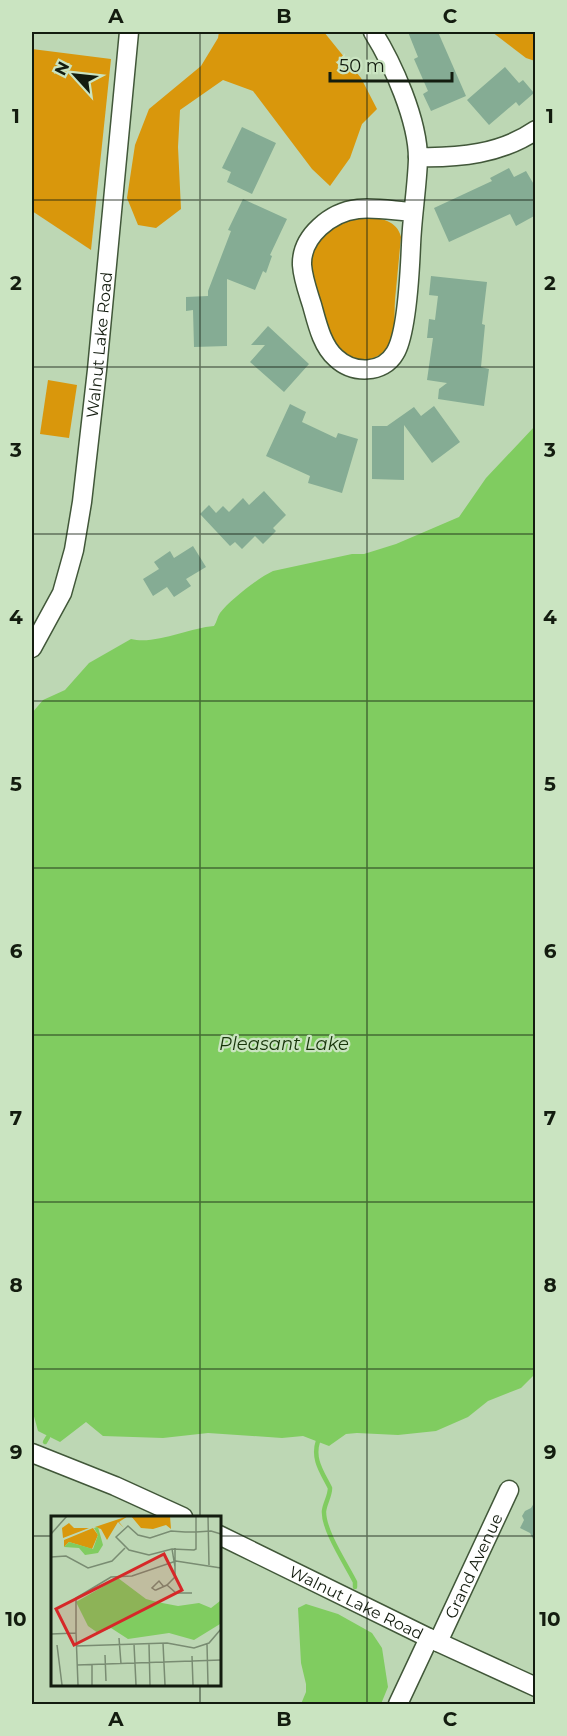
<svg xmlns="http://www.w3.org/2000/svg" width="567" height="1736" viewBox="0 0 567 1736" font-family="Montserrat,sans-serif">
  <style>
    .green { fill: #d9970c }
    .water { fill: #80cc60 }
    .lines { fill: none; stroke-linecap: round; stroke-linejoin: round }
    .stream { stroke: #80cc60; stroke-width: 4.5 }
    .building { fill: #85ac94 }
    .minor-casing { stroke: #415739; stroke-width: 21 }
    .minor { stroke: #fff; stroke-width: 18 }
    .grid { fill: none; stroke: #131c0f; stroke-width: 1.5; stroke-opacity: 0.55 }
    .labels { text-anchor: middle; dominant-baseline: central; stroke-width: 4.5; stroke-linejoin: round; paint-order: stroke }
    .street-label { font-size: 16px; fill: #131c0f; stroke: #cae4c1 }
    .water-label { font-size: 18px; font-style: italic; fill: #18350a; stroke: #cae4c1 }
    .inset-road { fill: none; stroke: #798c72; stroke-width: 1.5 }
    .view { fill: #d62828; fill-opacity: 0.15; stroke: #d62828; stroke-width: 3 }
    .inset-edge { fill: none; stroke: #131c0f; stroke-width: 3 }
    .neatline { fill: none; stroke: #131c0f; stroke-width: 2 }
    .grid-label { font-size: 20px; text-anchor: middle; font-weight: bold; fill: #131c0f }
  </style>
  <rect width="100%" height="100%" fill="#bdd7b4"/>
  <g class="green">
    <path d="M219,32H324L361,78L377,109L362,124L350,158L330,186L312,169L253,91L223,80L180,110L178,147L181,209L156,228L138,225L127,198L135,145L149,109L201,66L218,38Z"/>
    <path d="M492,32H535V61L526,58Z"/>
    <path d="M32,49L111,59L91,250L32,211Z"/>
    <path d="M349,218C368,217 396,215 401,237C399,258 397,279 395,300C394,315 396,332 389,346C385,353 375,358 367,360C328,368 318,298 311,272C309,242 325,232 349,218Z"/>
    <path d="M48,380L77,385L69,438L40,434Z"/>
  </g>
  <g class="water">
    <path d="M535,426V1374L521,1388L488,1401L468,1417L436,1431L398,1435L357,1433L346,1434L329,1446L303,1436L282,1438L208,1433L163,1438L103,1436L86,1422L60,1442L38,1431L32,1409V713L43,700L65,690L89,663L131,639C155,645 189,628 214,626C217,622 217,617 220,613C230,600 258,578 273,571L352,554H364L396,544L459,517L486,478Z"/>
    <path d="M306,1604L338,1614L372,1633L382,1648L388,1687L381,1704H301L306,1692V1684L301,1663L298,1608Z"/>
  </g>
  <g class="lines">
    <g class="stream">
      <path d="M318,1441C312,1459 322,1472 330,1488C330,1496 325,1503 324,1511C323,1530 346,1564 355,1582V1587"/>
      <path d="M45,1442L48,1437"/>
    </g>
  </g>
  <g class="building">
    <path d="M408,32H438L466,96L431,111L423,94L428,91L414,59L418,57Z"/>
    <path d="M505,67L519,83L523,80L534,93L519,106L516,102L489,125L467,100Z"/>
    <path d="M242,127L276,143L252,194L227,182L231,172L222,168Z"/>
    <path d="M509,168L514,177L526,171L536,188V215L516,226L510,214L449,242L434,208L492,181L490,178Z"/>
    <path d="M243,199L287,219L270,255L272,256L266,273L263,271L255,290L227,279V346L194,347L193,310L186,311V297L208,296V291L231,231L228,230Z"/>
    <path d="M431,276L487,282L482,324L485,325L481,367L489,369L484,406L438,399L439,389L447,383L427,380L433,338H427L429,319L435,320L438,296L429,295Z"/>
    <path d="M268,326L309,364L284,392L250,362L265,345H251Z"/>
    <path d="M290,404L306,412L302,422L336,438L338,433L358,439L342,493L308,483L310,476L266,456Z"/>
    <path d="M434,406L460,442L432,463L404,425V480L372,479V426H387L414,407L421,416Z"/>
    <path d="M264,491L286,515L273,528L276,531L263,544L255,536L242,549L235,542L230,546L200,514L209,505L216,513L223,506L229,512L243,498L249,505Z"/>
    <path d="M193,546L206,567L186,579L191,586L174,597L167,587L153,596L143,579L159,569L154,562L170,551L174,558Z"/>
    <path d="M536,1500V1545L530,1533L520,1528L524,1520L522,1516L525,1511L531,1508Z"/>
  </g>
  <g class="lines">
    <defs>
      <g id="minor">
        <path d="M373,32C393,64 418,120 418,159C417,188 412,217 411,245C410,269 407,334 395,353C383,374 353,374 336,358C322,346 317,323 312,305C308,292 303,279 302,265C301,236 331,212 358,209C375,207 395,211 412,212"/>
        <path d="M418,157C459,158 501,154 536,130"/>
        <path id="s1" d="M32,648L62,593L74,550L82,502L97,370L129,32"/>
        <path d="M32,1453L115,1486L183,1517"/>
        <path id="s2" d="M219,1535L429,1638L398,1704"/>
        <path d="M429,1638L536,1687"/>
        <path id="s3" d="M438,1642L509,1490"/>
      </g>
    </defs>
    <use href="#minor" class="minor-casing"/>
    <use href="#minor" class="minor"/>
  </g>
  <path class="grid" d="M200,32V1517M367,32V1704M32,200H536M32,367H536M32,534H536M32,701H536M32,868H536M32,1035H536M32,1202H536M32,1369H536M32,1536H52M219,1536H536M200,1684V1704"/>
  <g class="labels">
    <g class="street-label">
      <text stroke="none"><textPath href="#s1" startOffset="314">Walnut Lake Road</textPath></text>
      <text stroke="none"><textPath href="#s3" startOffset="84">Grand Avenue</textPath></text>
      <text stroke="none"><textPath href="#s2" startOffset="153">Walnut Lake Road</textPath></text>
    </g>
    <g class="water-label">
      <text x="284" y="1044">Pleasant Lake</text>
    </g>
  </g>
  <g transform="translate(51 1516)">
    <rect width="170" height="170" fill="#bdd7b4"/>
    <path d="M77,0L68,6L73,12L67,6L56,24L50,13L44,11ZM80,0H119L120,13L115,9L102,13L90,12ZM18,7L23,12H38L12,22L11,12ZM42,12L47,19L41,33L18,26L13,31V24Z" fill="#d9970c"/>
    <path d="M47,11L52,29L47,37L34,39L28,32L13,31L18,26L42,33L47,19L43,12ZM67,62L95,83L106,86L127,90L148,87L160,92L169,85V108L143,124L118,117L77,123L60,112L47,117L37,110L25,86Z" fill="#80cc60"/>
    <path class="inset-road" d="M145,0V33L143,34L121,33L98,39L78,34L65,21L77,10L87,19L99,22L120,15L134,16H145L160,15L170,18M157,0L158,49M0,18L16,0M121,33L124,51M0,41L15,40L37,52L61,45L74,32M116,69L125,77H141M113,71L108,65L101,72L104,74H105L116,69L124,61V32M25,117L27,169M0,118L25,117V82L60,61L81,60L125,45L170,52M68,122L70,148M112,127L114,169M83,128L85,169M98,128L99,169M156,128L157,169M6,129L11,169M25,130L116,127L143,132L158,127L170,113M54,139L55,165M141,140L142,169M26,149L170,144M41,149V169"/>
    <path class="view" d="M113,38L131,74L23,129L5,93Z"/>
    <rect width="170" height="170" class="inset-edge"/>
  </g>
  <rect width="567" height="1736" fill="none" stroke="#cae4c1" stroke-width="66"/>
  <g transform="translate(75 75) rotate(297)" stroke="#cae4c1" stroke-width="4.5" paint-order="stroke">
  <path d="M0-4.5L10 22L0 15L-10 22Z" fill="#131c0f"/>
  <text y="-9" font-size="16" font-weight="bold" text-anchor="middle" fill="#131c0f">N</text>
  </g>
  <path d="M330 72v9h122v-9" fill="none" stroke="#131c0f" stroke-width="3"/>
  <text x="339" y="72" font-size="18" fill="#131c0f" stroke="#cae4c1" stroke-width="4.5" paint-order="stroke">50 m</text>
  <rect x="33" y="33" width="501" height="1670" class="neatline"/>
  <g class="grid-label">
    <text x="116" y="23">A</text>
    <text x="284" y="23">B</text>
    <text x="450" y="23">C</text>
    <text x="16" y="123">1</text>
    <text x="550" y="123">1</text>
    <text x="16" y="290">2</text>
    <text x="550" y="290">2</text>
    <text x="16" y="457">3</text>
    <text x="550" y="457">3</text>
    <text x="16" y="624">4</text>
    <text x="550" y="624">4</text>
    <text x="16" y="791">5</text>
    <text x="550" y="791">5</text>
    <text x="16" y="958">6</text>
    <text x="550" y="958">6</text>
    <text x="16" y="1125">7</text>
    <text x="550" y="1125">7</text>
    <text x="16" y="1292">8</text>
    <text x="550" y="1292">8</text>
    <text x="16" y="1459">9</text>
    <text x="550" y="1459">9</text>
    <text x="16" y="1626">10</text>
    <text x="550" y="1626">10</text>
    <text x="116" y="1726">A</text>
    <text x="284" y="1726">B</text>
    <text x="450" y="1726">C</text>
  </g>
</svg>
